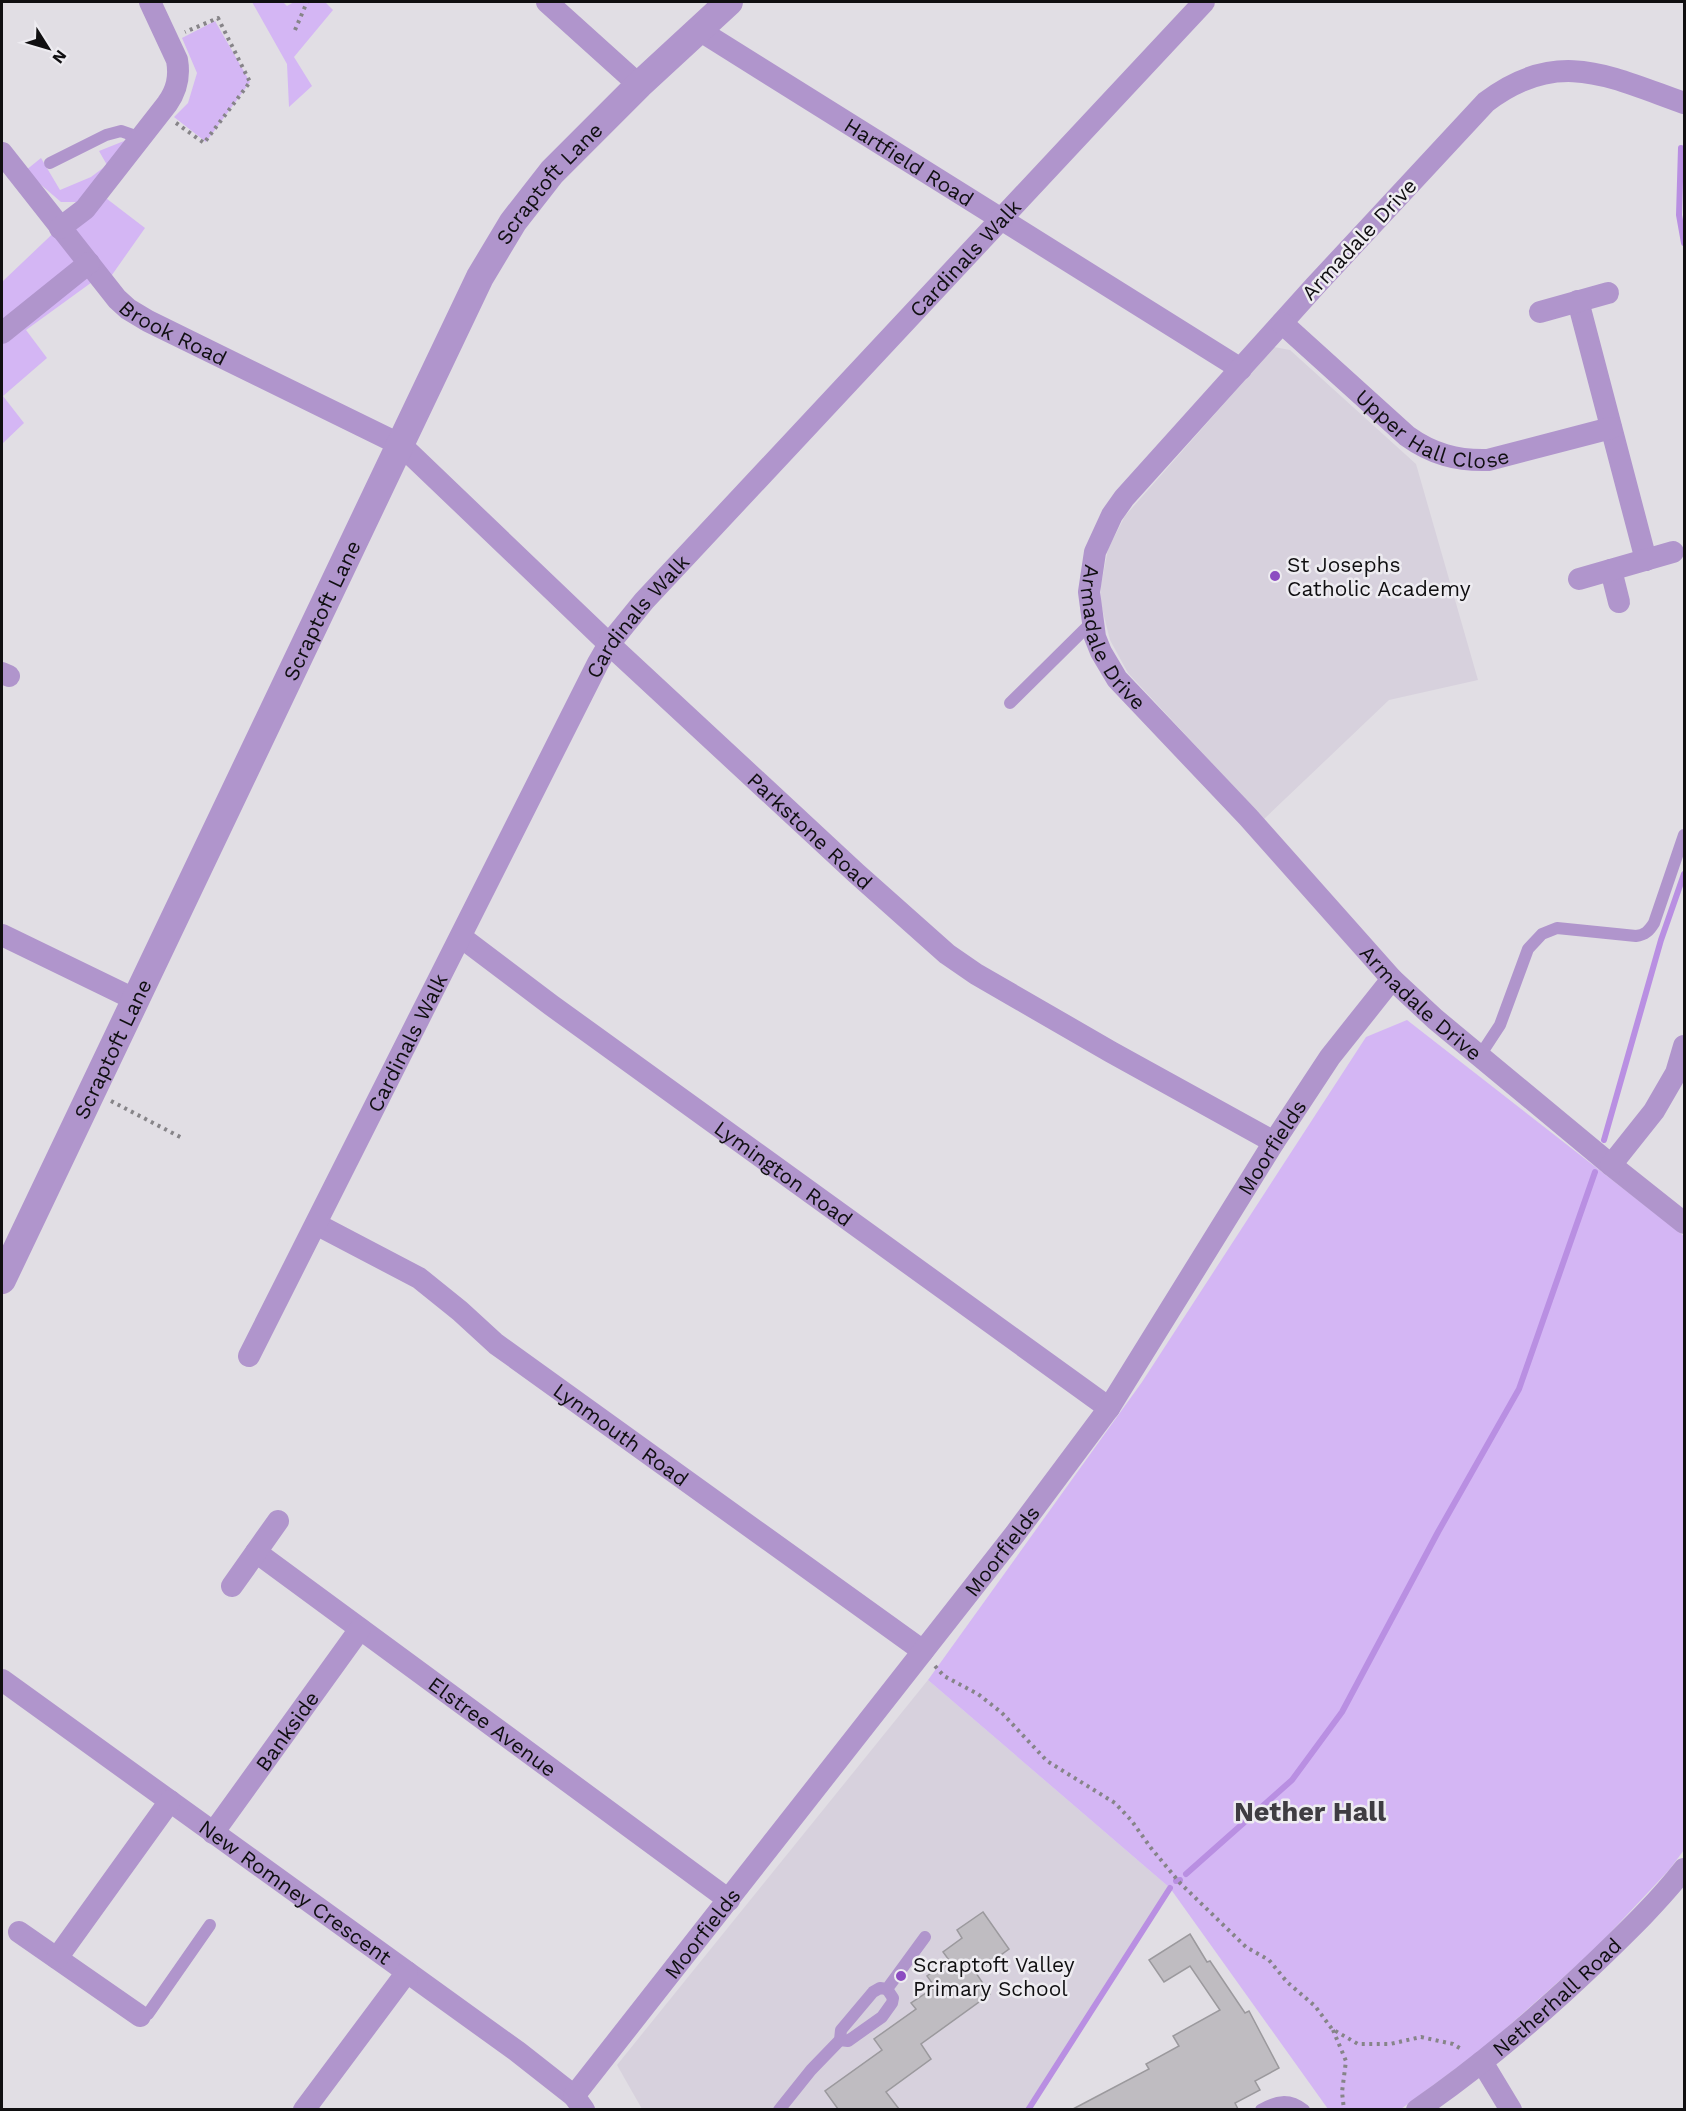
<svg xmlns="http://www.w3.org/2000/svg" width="1686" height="2111" viewBox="0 0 1686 2111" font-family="'Work Sans',sans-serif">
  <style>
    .built { fill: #d7d1dd }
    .green { fill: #d4b6f4 }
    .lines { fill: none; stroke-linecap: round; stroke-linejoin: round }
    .stream { stroke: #b98fe2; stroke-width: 6 }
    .building { fill: #bfbcc1; stroke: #9b999d; stroke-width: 1.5 }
    .path { stroke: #868488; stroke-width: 4; stroke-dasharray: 3 4.5; stroke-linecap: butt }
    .service { stroke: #b095cc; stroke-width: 12 }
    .minor { stroke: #b095cc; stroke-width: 22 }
    .tertiary { stroke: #b095cc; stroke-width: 28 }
    .poi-dot { fill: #8c4cc1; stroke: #eeecf1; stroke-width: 2 }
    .labels { text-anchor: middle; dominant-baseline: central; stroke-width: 5; stroke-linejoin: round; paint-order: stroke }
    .street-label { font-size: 21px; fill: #100f11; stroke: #eeecf1 }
    .poi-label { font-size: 21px; fill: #100f11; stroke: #eeecf1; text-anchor: start }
    .district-label { font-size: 27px; font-weight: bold; fill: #3f3d42; stroke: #eeecf1 }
  </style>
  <rect width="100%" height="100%" fill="#e1dee4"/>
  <g class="built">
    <path d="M1274,347L1290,350L1416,464L1478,680L1389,700L1264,819L1128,673L1110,640L1101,604V585L1108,549L1125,516Z"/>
    <path d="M928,1680L1170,1888L1027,2109H642L617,2065Z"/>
  </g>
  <g class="green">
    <path d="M252,2H283L287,6L294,2H325L333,10L294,57L312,86L289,107L287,64Z"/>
    <path d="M215,21L250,82L206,142L174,117L188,103L197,73L182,38Z"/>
    <path d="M124,141L98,192L145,228L107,282L99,277L26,330L47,358L3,396L24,423L2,444V282L86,202H61L25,171L41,158L60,190L91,177L107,165L99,151Z"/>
    <path d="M1407,1020L1684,1236V1850L1669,1870L1594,1950L1486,2046L1401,2109H1328L1170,1888L928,1680L1142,1382L1366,1037Z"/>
  </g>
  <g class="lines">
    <g class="stream">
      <path d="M1681,148L1679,215L1684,243"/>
      <path d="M1604,1140L1661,940L1684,874"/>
      <path d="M1186,1874L1292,1780L1342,1712L1438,1532L1519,1389L1595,1172"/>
      <path d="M1176,1881L1180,1880"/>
      <path d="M1028,2110L1170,1888"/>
    </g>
  </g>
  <g class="building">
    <path d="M983,1912L1009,1949L976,1973L990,1994L921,2044L931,2059L886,2092L899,2109H838L825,2091L882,2050L874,2039L916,2009L911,2003L935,1987L927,1976L949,1960L943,1952L962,1938L957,1930Z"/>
    <path d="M1190,1934L1207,1962L1210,1961L1245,2013L1249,2011L1279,2068L1255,2081L1260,2090L1235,2103L1238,2109H1073L1149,2069L1146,2064L1179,2046L1173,2036L1220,2010L1190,1966L1164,1982L1149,1960Z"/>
  </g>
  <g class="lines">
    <g class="path">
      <path d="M295,30L307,2"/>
      <path d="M176,123L204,143L250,82L218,18L185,32"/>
      <path d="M111,1101L184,1139"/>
      <path d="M935,1666L944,1676L978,1694L1002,1713L1047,1761L1115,1803L1131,1820L1151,1848L1180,1883L1246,1947L1269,1960L1287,1982L1315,2006L1332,2029L1358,2044H1390L1421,2037L1453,2044L1463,2050"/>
      <path d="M1333,2030L1346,2061L1342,2092L1344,2110"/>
    </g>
    <g class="service">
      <path d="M50,163L106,135L121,131L141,138"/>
      <path d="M1010,703L1092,622"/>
      <path d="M1479,1057L1500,1025L1528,949L1542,934L1557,928L1636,936C1645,935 1649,931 1654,923L1684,835"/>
      <path d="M140,2016L148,2014L210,1925"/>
      <path d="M840,2040L848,2041L882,2017L892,2003L893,1998L887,1989"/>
      <path d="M779,2110L811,2070L840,2040L841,2030L873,1992L880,1988L887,1989L925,1937"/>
      <path d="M1261,2110C1276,2101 1289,2098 1304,2110"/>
    </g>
    <g class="minor">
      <path d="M547,2L639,85"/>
      <path id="s1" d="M699,30L1241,369"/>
      <path id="s2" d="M1684,103C1610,77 1558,47 1486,102L1315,286L1124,498L1112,515L1095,552L1089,592L1095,637L1101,652L1117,679L1248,817L1392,979L1435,1019L1611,1165L1684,1223"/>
      <path id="s3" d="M2,153L117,299L128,309L148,321L401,445L609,644L856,873L947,954L976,974L1111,1052L1274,1142"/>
      <path d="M60,228L85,209L167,104C177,90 180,77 177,60L150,2"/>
      <path d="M1578,301L1646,560"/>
      <path d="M1540,312L1608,293"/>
      <path id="s4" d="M1282,323L1407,436C1432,454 1457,461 1488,460L1611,428"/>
      <path d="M2,333L89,263"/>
      <path d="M1611,570L1619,602"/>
      <path d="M1579,579L1673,552"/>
      <path d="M2,673L9,676"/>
      <path d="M2,935L136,1000"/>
      <path id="s5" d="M461,937L551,1005L1109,1408"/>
      <path d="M1611,1165L1654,1111L1676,1073L1684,1046"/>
      <path id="s6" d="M316,1224L419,1278L460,1311L496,1344L923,1651"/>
      <path id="s7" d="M249,1356L598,663L609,644L644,601L1204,2"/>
      <path id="s8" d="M256,1552L729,1900"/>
      <path d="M232,1586L278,1521"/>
      <path id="s9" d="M2,1680L518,2052L574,2096L584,2110"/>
      <path id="s10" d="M213,1833L360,1629"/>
      <path d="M19,1932L140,2016"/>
      <path d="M57,1958L170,1801"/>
      <path d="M1482,2062L1511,2110"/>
      <path id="s11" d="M574,2096L1015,1534L1109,1408L1274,1142L1330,1057L1392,979"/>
      <path d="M304,2110L407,1972"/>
      <path id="s12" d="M1417,2110C1482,2065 1543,2013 1600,1958C1629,1930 1659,1901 1684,1869"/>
    </g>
    <path class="tertiary" id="s13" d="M2,1280L480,277L513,222L552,172L639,85L729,2"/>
  </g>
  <g class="poi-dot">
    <circle cx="1275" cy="576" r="6"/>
    <circle cx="901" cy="1976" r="6"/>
  </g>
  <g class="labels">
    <g class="street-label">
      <text stroke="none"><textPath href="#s1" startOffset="248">Hartfield Road</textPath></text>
      <text stroke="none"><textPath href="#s13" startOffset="1228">Scraptoft Lane</textPath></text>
      <text transform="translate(1359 239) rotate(-47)">Armadale Drive</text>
      <text stroke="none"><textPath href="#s7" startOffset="1323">Cardinals Walk</textPath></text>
      <text stroke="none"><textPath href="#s3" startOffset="252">Brook Road</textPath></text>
      <text stroke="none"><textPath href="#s4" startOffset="190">Upper Hall Close</textPath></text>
      <text stroke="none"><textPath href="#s13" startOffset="742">Scraptoft Lane</textPath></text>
      <text stroke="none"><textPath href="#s7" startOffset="837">Cardinals Walk</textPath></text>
      <text stroke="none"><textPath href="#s2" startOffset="900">Armadale Drive</textPath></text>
      <text stroke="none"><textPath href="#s3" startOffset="1068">Parkstone Road</textPath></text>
      <text stroke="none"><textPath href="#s2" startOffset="1386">Armadale Drive</textPath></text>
      <text stroke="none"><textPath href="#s7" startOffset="351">Cardinals Walk</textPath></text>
      <text stroke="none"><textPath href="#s13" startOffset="256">Scraptoft Lane</textPath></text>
      <text stroke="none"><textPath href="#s11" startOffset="1179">Moorfields</textPath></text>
      <text stroke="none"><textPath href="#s5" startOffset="400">Lymington Road</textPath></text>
      <text stroke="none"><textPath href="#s6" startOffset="372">Lynmouth Road</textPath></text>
      <text stroke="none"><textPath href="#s11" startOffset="693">Moorfields</textPath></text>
      <text stroke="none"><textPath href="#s8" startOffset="294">Elstree Avenue</textPath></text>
      <text stroke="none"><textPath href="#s10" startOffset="126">Bankside</textPath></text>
      <text stroke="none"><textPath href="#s9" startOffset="362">New Romney Crescent</textPath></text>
      <text stroke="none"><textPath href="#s11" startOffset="207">Moorfields</textPath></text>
      <text stroke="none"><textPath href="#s12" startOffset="180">Netherhall Road</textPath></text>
    </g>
    <g class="poi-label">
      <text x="1287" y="564">St Josephs<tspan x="1287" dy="24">Catholic Academy</tspan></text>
      <text x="913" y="1964">Scraptoft Valley<tspan x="913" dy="24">Primary School</tspan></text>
    </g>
    <g class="district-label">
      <text x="1310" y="1812">Nether Hall</text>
    </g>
  </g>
  <rect width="1686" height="2111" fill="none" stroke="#100f11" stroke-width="6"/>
  <g transform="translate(48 48) rotate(127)" stroke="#eeecf1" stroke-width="4.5" paint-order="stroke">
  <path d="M0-4.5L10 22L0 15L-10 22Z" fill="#100f11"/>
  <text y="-9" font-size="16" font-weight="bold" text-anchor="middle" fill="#100f11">N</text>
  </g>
</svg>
